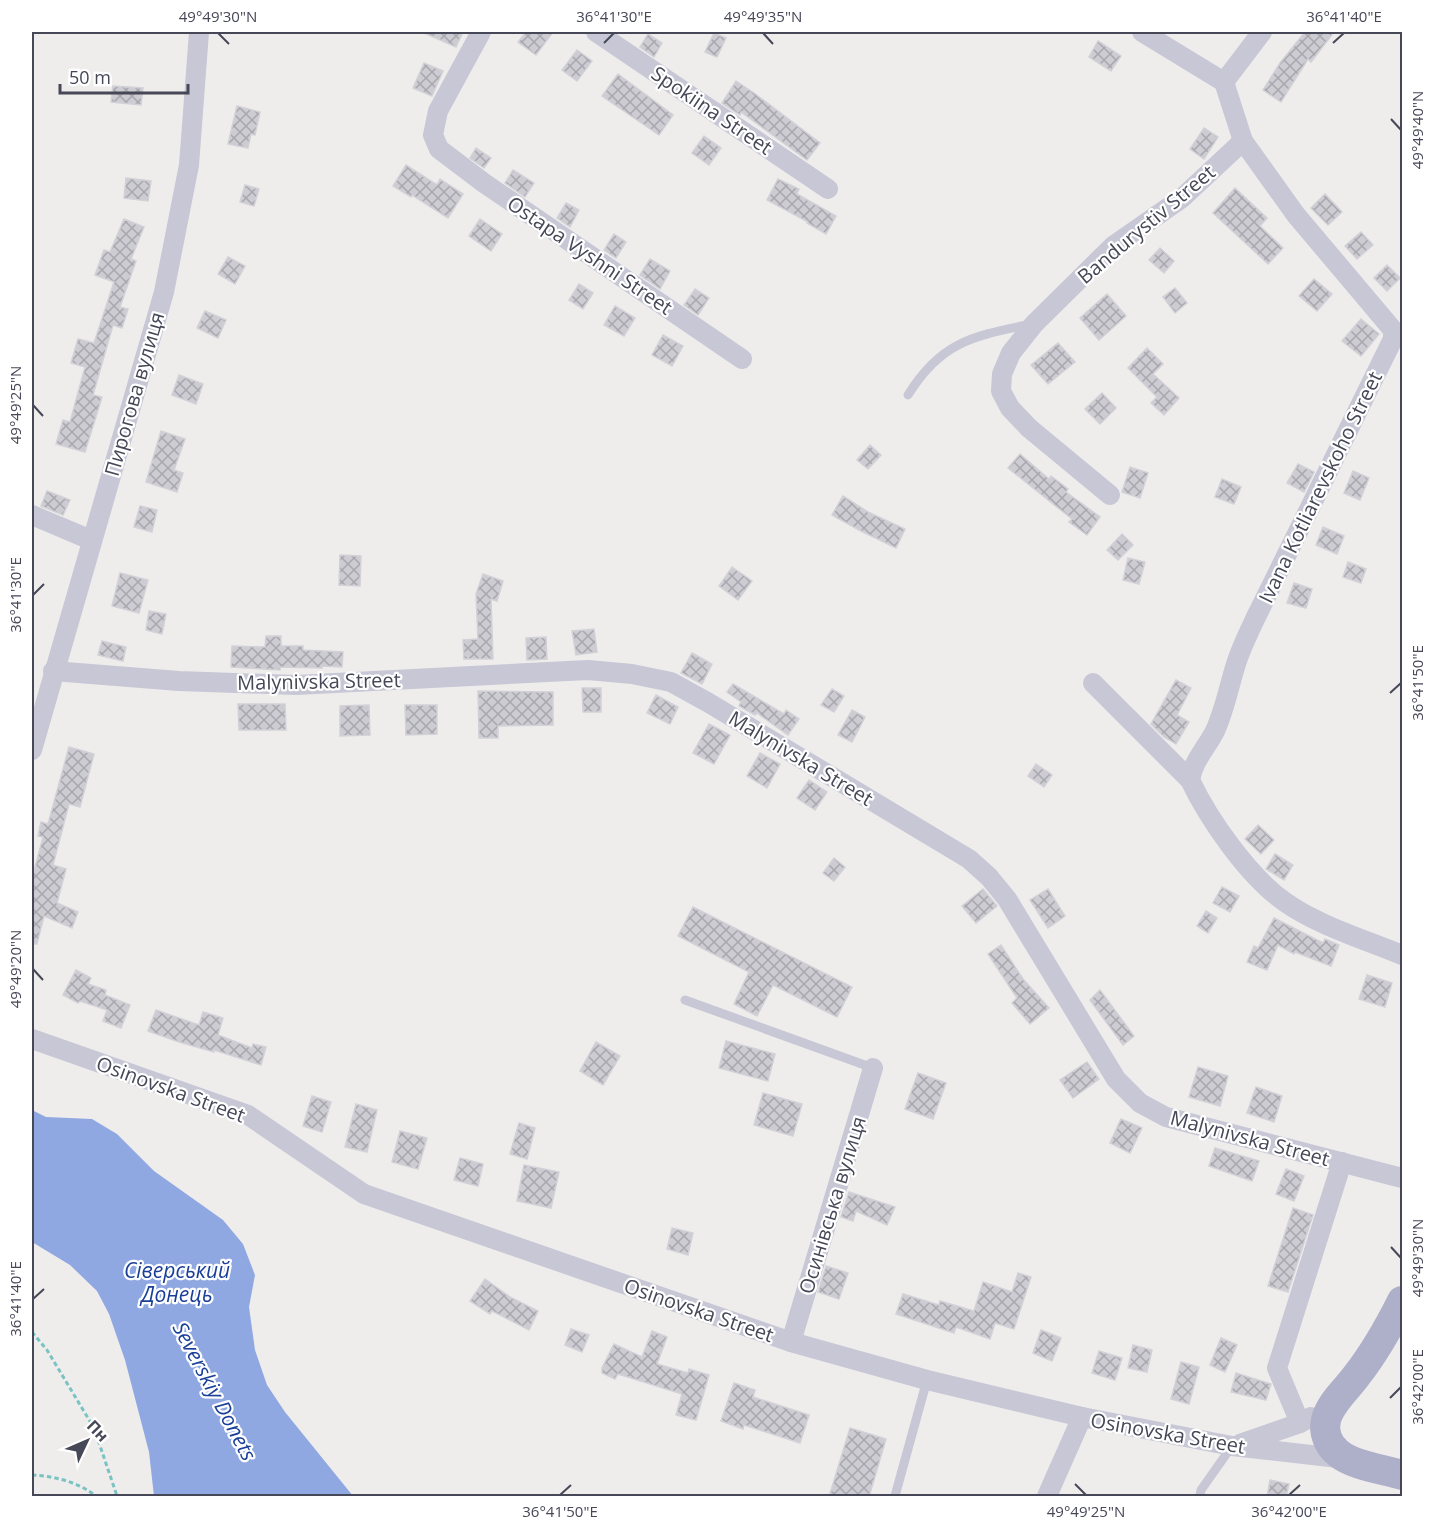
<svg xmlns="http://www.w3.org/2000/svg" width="1434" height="1528" viewBox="0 0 1434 1528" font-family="'Open Sans',sans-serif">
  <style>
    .water { fill: #8fa8e2 }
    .building { fill: url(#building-cross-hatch); stroke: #d2d1d7; stroke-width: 1.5 }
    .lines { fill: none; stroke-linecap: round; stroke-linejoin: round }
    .path { stroke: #7ac3c3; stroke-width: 3; stroke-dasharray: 4.5 3; stroke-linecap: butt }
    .service { stroke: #c7c7d5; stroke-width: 9 }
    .minor { stroke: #c7c7d5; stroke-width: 20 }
    .primary { stroke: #aeafc9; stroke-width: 30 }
    .ticks { fill: none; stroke: #464757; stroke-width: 2 }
    .labels { text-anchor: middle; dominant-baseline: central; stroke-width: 4.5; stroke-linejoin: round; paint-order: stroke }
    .street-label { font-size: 20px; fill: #464757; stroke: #fff }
    .water-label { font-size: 21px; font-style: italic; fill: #1a3f97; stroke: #fff }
    .neatline { fill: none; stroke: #464757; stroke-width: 2 }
    .ticks-label { font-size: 15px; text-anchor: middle; fill: #464757 }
  </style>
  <defs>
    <pattern id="building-cross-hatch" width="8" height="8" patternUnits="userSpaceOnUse" patternTransform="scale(1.5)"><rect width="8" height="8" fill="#cdccd3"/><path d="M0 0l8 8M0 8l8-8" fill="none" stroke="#a8a7ae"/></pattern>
  </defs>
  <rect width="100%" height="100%" fill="#efedec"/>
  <path class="water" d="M32,1110L46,1117L92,1119L117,1134L154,1171L223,1220L243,1244L255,1275L249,1307L255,1350L267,1385L285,1412L353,1496H154L149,1452L125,1360L109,1314L97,1291L70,1265L32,1242Z"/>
  <g class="building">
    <path d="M422,32H463L456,47Z"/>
    <path d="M526,32H553L536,55L518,42Z"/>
    <path d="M1305,32H1334L1311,62L1308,59L1281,102L1263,90L1280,63Z"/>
    <path d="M714,33L726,38L717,57L705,52Z"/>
    <path d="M648,34L662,43L654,57L640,47Z"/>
    <path d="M1098,41L1121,56L1111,71L1089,57Z"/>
    <path d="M577,50L592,61L577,81L562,70Z"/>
    <path d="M424,63L443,71L432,96L413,88Z"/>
    <path d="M618,74L673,115L659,135L602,96Z"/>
    <path d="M736,81L754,93L820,143L807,160L741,112L740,115L722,103Z"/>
    <path d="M113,86L143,88L141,105L111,102Z"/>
    <path d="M237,106L260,112L255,135L251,134L248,148L228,144Z"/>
    <path d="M1204,128L1218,137L1204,159L1190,149Z"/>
    <path d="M704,136L721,148L709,165L692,153Z"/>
    <path d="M476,148L491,158L484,168L470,158Z"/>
    <path d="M406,165L437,185L440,179L463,194L448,218L412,195L411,197L393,186Z"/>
    <path d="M513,170L534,183L525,197L505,183Z"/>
    <path d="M126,178L151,181L148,201L124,198Z"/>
    <path d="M778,179L799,189L797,194L836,216L826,234L807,223L808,222L767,200Z"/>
    <path d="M245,185L259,189L254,206L240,202Z"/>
    <path d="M1235,188L1267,218L1260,226L1283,248L1268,264L1213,213Z"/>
    <path d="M1325,194L1342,212L1328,225L1311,208Z"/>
    <path d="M566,203L579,210L570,227L557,218Z"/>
    <path d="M124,219L144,227L131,259L136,261L120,307L128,309L122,328L113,325L93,395L102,397L85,452L56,444L63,420L70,422L85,367L71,363L78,339L94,343L114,282L95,275L104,250L110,252Z"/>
    <path d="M480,219L502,234L491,251L469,236Z"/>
    <path d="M1361,232L1373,245L1357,259L1345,246Z"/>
    <path d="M614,234L626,242L616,258L604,250Z"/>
    <path d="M1160,248L1174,261L1164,273L1149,260Z"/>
    <path d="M228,257L245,266L235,284L218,274Z"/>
    <path d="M650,259L670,271L660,289L640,275Z"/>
    <path d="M1387,265L1400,278L1387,291L1374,278Z"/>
    <path d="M1314,279L1332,294L1317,311L1299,296Z"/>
    <path d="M579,284L593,293L583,309L569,300Z"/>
    <path d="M1175,288L1187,303L1175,313L1163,297Z"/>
    <path d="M695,289L709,298L698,315L684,305Z"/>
    <path d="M1107,294L1126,316L1099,340L1080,318Z"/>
    <path d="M615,306L635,318L624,336L604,325Z"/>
    <path d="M205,311L226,320L218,338L197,328Z"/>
    <path d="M1361,319L1379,334L1361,356L1342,341Z"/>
    <path d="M663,335L683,346L672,366L652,355Z"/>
    <path d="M1058,343L1075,362L1048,384L1031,365Z"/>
    <path d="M1147,348L1163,364L1153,374L1179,398L1164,415L1151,403L1157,397L1128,368Z"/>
    <path d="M179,375L203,384L196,404L172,395Z"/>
    <path d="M1102,393L1116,408L1100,424L1085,409Z"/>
    <path d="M161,431L185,439L174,470L183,473L177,492L146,482Z"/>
    <path d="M870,445L881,455L868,469L857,460Z"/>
    <path d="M1020,454L1049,479L1051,476L1068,489L1066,492L1100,517L1087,535L1069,522L1072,519L1008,468Z"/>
    <path d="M1298,464L1314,472L1304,492L1287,483Z"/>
    <path d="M1130,467L1148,473L1140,498L1122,492Z"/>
    <path d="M1353,471L1369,478L1360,500L1344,493Z"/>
    <path d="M1222,479L1241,487L1234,504L1215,497Z"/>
    <path d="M47,491L70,500L63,515L41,506Z"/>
    <path d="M843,496L868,512L905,529L896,548L859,530L832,515Z"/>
    <path d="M140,506L157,510L152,532L134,527Z"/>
    <path d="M1323,527L1344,536L1337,554L1316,545Z"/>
    <path d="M1122,534L1133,545L1118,560L1107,550Z"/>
    <path d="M340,555L361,556L360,586L339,585Z"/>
    <path d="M1128,558L1145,562L1139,584L1123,580Z"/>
    <path d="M1348,562L1366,569L1361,583L1343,577Z"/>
    <path d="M732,567L752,581L738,600L719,586Z"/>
    <path d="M120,573L148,580L139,613L112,606Z"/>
    <path d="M483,574L503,581L497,601L491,599L493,659H464L463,640L478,639L476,594Z"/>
    <path d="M1294,583L1312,589L1306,608L1287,603Z"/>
    <path d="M149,611L166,614L162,634L146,630Z"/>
    <path d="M594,629L597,652L576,655L572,631Z"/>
    <path d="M266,636H281V646H303V650L343,652L342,667L322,666V668L280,667V670L231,667L232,646L265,647Z"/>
    <path d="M546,637L547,659L527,660L526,638Z"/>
    <path d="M102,641L126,647L123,661L98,655Z"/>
    <path d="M692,653L712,664L702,684L681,673Z"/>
    <path d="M1176,680L1191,688L1177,715L1189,722L1176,744L1164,737L1151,724Z"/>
    <path d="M733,684L784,714L786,710L799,719L788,735L757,713L755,715L739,706L741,702L727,692Z"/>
    <path d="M582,688H601V712H583Z"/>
    <path d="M832,689L844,696L834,712L821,705Z"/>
    <path d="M478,691L553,692V725L498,726V738H479Z"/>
    <path d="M656,695L678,707L670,724L647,713Z"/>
    <path d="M238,704H285L286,730H239Z"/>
    <path d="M369,705L370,735L340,736V706Z"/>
    <path d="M405,705H437V734L406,735Z"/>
    <path d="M852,710L865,717L852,742L838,735Z"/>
    <path d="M709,724L730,735L714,764L693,753Z"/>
    <path d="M69,747L94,754L80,807L69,804L53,865L66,869L57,903L78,912L72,928L44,916L37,944H32V878L43,837L38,836L41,822L48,824Z"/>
    <path d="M760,753L780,764L767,788L747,776Z"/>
    <path d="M1036,764L1052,775L1044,787L1028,776Z"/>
    <path d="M809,780L827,792L815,810L797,798Z"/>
    <path d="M1258,825L1274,840L1261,854L1245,839Z"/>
    <path d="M1275,854L1293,865L1284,880L1266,869Z"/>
    <path d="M834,858L845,867L834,881L823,873Z"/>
    <path d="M1222,887L1239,896L1230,912L1213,903Z"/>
    <path d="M983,889L997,906L976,923L962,906Z"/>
    <path d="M1048,889L1065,916L1048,928L1030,900Z"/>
    <path d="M693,907L852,987L837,1017L773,985L757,1016L734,1004L749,972L678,936Z"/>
    <path d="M1206,911L1217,918L1208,933L1197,926Z"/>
    <path d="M1274,918L1323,943L1325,939L1339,945L1331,966L1295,952L1294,954L1278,945L1267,970L1247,962L1254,946L1258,948Z"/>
    <path d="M1001,945L1023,979L1049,1008L1030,1024L1012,1003L1017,998L988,954Z"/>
    <path d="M76,970L91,978L88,984L106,990L105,995L130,1005L121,1028L103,1021L107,1010L80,1001L78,1003L63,995Z"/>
    <path d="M1367,975L1392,983L1385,1007L1359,999Z"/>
    <path d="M1100,990L1134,1036L1123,1045L1090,1000Z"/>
    <path d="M156,1010L199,1025L203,1012L223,1018L218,1035L252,1048L253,1044L266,1047L261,1065L214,1050V1052L179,1042L148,1031Z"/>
    <path d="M726,1041L775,1054L768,1081L719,1068Z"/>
    <path d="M596,1042L620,1056L603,1085L580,1071Z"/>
    <path d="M1087,1062L1099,1079L1073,1098L1060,1080Z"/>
    <path d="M1198,1067L1228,1076L1220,1106L1189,1097Z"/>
    <path d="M918,1073L946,1083L933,1119L905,1109Z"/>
    <path d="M1256,1087L1282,1096L1274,1122L1247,1113Z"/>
    <path d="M763,1093L802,1104L793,1136L754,1125Z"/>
    <path d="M312,1096L331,1102L322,1132L303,1126Z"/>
    <path d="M356,1104L377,1110L367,1152L345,1147Z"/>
    <path d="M1121,1119L1142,1128L1130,1153L1110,1143Z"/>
    <path d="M519,1123L535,1128L527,1159L510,1154Z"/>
    <path d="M400,1131L427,1138L418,1169L392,1162Z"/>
    <path d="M1215,1148L1259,1161L1252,1181L1209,1166Z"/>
    <path d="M460,1158L483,1164L478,1186L454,1180Z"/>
    <path d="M524,1165L559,1172L551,1208L517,1201Z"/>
    <path d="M1286,1169L1304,1176L1294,1201L1276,1194Z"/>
    <path d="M849,1192L895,1207L887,1225L856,1211L853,1221L841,1217Z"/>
    <path d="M1293,1208L1313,1215L1288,1292L1268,1286Z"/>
    <path d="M672,1228L693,1233L688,1255L667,1249Z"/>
    <path d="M826,1266L848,1273L839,1299L818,1292Z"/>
    <path d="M1018,1273L1031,1277L1014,1329L995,1323L990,1339L956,1327L954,1333L896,1314L903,1294L939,1305L940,1301L974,1311L983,1282L1012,1292Z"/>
    <path d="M485,1279L510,1297L538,1311L529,1330L492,1311L490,1314L470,1301Z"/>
    <path d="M571,1329L589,1335L582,1352L565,1345Z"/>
    <path d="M1041,1330L1061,1338L1052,1361L1033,1353Z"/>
    <path d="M652,1331L667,1337L657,1364L688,1373L689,1369L709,1375L696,1420L676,1415L682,1394L618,1374L615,1379L602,1373V1368L614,1344L642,1357Z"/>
    <path d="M1221,1338L1237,1345L1225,1372L1210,1365Z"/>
    <path d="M1133,1345L1152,1350L1147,1372L1128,1368Z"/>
    <path d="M1099,1351L1122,1358L1115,1380L1092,1373Z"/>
    <path d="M1181,1362L1199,1367L1189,1404L1171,1399Z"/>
    <path d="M1236,1373L1271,1384L1266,1400L1231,1392Z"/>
    <path d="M734,1383L755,1390L753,1397L809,1415L800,1443L744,1425L743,1429L721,1421Z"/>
    <path d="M850,1428L886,1439L869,1497H829Z"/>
    <path d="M1270,1480L1289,1484L1286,1497H1267Z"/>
  </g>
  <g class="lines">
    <g class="path">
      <path d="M32,1332L47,1350L94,1428L117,1496"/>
      <path d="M32,1475C54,1476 78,1482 96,1496"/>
    </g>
    <g class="service">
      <path d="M908,395C941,341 974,336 1031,324"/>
      <path d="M685,1000L873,1068"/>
      <path d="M895,1496L927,1380"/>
      <path d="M1200,1496L1201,1490L1232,1446"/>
    </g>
    <g class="minor">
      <path d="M481,32L438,111L433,135L439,149L484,183L742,359"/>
      <path d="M596,32L828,189"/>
      <path d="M1142,32L1224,82L1243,141L1296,215L1393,330V339L1256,617C1249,632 1241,648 1236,664C1229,686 1225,709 1215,731C1207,747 1193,761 1190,780"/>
      <path d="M1224,82L1262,32"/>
      <path d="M1110,495L1029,428L1010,408L1001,391L1002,374L1011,353L1034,324L1113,246L1182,198L1243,141"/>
      <path d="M32,515L91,540"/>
      <path d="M53,671L179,681L296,685L588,670L632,674L671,682L709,703L969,859L989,877L1007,899L1116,1079L1140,1103L1166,1117L1402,1178"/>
      <path d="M1093,683L1190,780C1209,820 1249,877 1285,902C1317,925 1366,940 1402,955"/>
      <path d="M32,750L164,292L189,165L199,32"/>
      <path d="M32,1039L248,1115L364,1194L791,1342L927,1380L1082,1417L1232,1446L1347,1459"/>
      <path d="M791,1342L873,1068"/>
      <path d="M1300,1423L1277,1368L1342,1162"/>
      <path d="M1240,1444L1300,1423L1311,1417"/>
      <path d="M1047,1496L1082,1417"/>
    </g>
    <path class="primary" d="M1402,1301C1389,1327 1375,1352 1357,1375C1347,1389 1330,1403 1326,1420C1323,1432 1328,1445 1338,1453C1354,1466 1382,1469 1402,1475"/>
  </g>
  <path class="ticks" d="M218,33L229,44M763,33L773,44M604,43L614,33M1333,43L1344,33M1391,119L1401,130M33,405L43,416M33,595L44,584M1390,693L1401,683M33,969L43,980M1391,1247L1401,1258M33,1299L44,1289M1390,1398L1401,1387M1075,1484L1086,1495M560,1495L571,1485M1289,1495L1300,1485"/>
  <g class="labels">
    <g class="street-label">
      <text transform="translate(712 110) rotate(34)">Spokiina Street</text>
      <text transform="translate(1146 224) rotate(-40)">Bandurystiv Street</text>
      <text transform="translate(590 255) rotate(34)">Ostapa Vyshni Street</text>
      <text transform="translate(134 394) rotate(-74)">Пирогова вулиця</text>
      <text transform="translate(1320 487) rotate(-64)">Ivana Kotliarevskoho Street</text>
      <text transform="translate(319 681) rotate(-1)">Malynivska Street</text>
      <text transform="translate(801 758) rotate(31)">Malynivska Street</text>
      <text transform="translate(171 1089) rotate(20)">Osinovska Street</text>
      <text transform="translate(1250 1138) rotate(15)">Malynivska Street</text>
      <text transform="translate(832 1205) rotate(-73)">Осинівська вулиця</text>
      <text transform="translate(699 1310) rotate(19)">Osinovska Street</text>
      <text transform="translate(1168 1433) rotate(10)">Osinovska Street</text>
    </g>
    <g class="water-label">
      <text x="177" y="1270">Сіверський<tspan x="177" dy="24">Донець</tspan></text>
      <text transform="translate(215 1391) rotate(62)">Severskiy Donets</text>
    </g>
  </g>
  <rect width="1434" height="1528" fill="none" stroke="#ffffff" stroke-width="66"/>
  <g transform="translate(87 1441) rotate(46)" stroke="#ffffff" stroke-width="4.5" paint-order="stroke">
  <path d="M0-4.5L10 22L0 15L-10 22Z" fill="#464757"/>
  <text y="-9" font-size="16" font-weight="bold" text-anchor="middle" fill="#464757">Пн</text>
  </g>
  <path d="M60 84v9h128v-9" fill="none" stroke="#464757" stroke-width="3"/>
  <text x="69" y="84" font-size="18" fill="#464757" stroke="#ffffff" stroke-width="4.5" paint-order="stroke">50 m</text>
  <rect x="33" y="33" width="1368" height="1462" class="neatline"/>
  <g class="ticks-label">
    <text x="218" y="22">49°49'30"N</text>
    <text x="614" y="22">36°41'30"E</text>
    <text x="763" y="22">49°49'35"N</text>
    <text x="1344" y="22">36°41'40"E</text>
    <text transform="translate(1418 130) rotate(-90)" y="5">49°49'40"N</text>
    <text transform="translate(16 405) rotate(-90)" y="5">49°49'25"N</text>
    <text transform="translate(16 595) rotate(-90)" y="5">36°41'30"E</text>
    <text transform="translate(1418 683) rotate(-90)" y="5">36°41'50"E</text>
    <text transform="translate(16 969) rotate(-90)" y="5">49°49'20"N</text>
    <text transform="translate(1418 1258) rotate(-90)" y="5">49°49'30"N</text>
    <text transform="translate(16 1299) rotate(-90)" y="5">36°41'40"E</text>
    <text transform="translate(1418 1387) rotate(-90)" y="5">36°42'00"E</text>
    <text x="560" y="1517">36°41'50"E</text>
    <text x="1086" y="1517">49°49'25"N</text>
    <text x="1289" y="1517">36°42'00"E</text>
  </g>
</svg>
